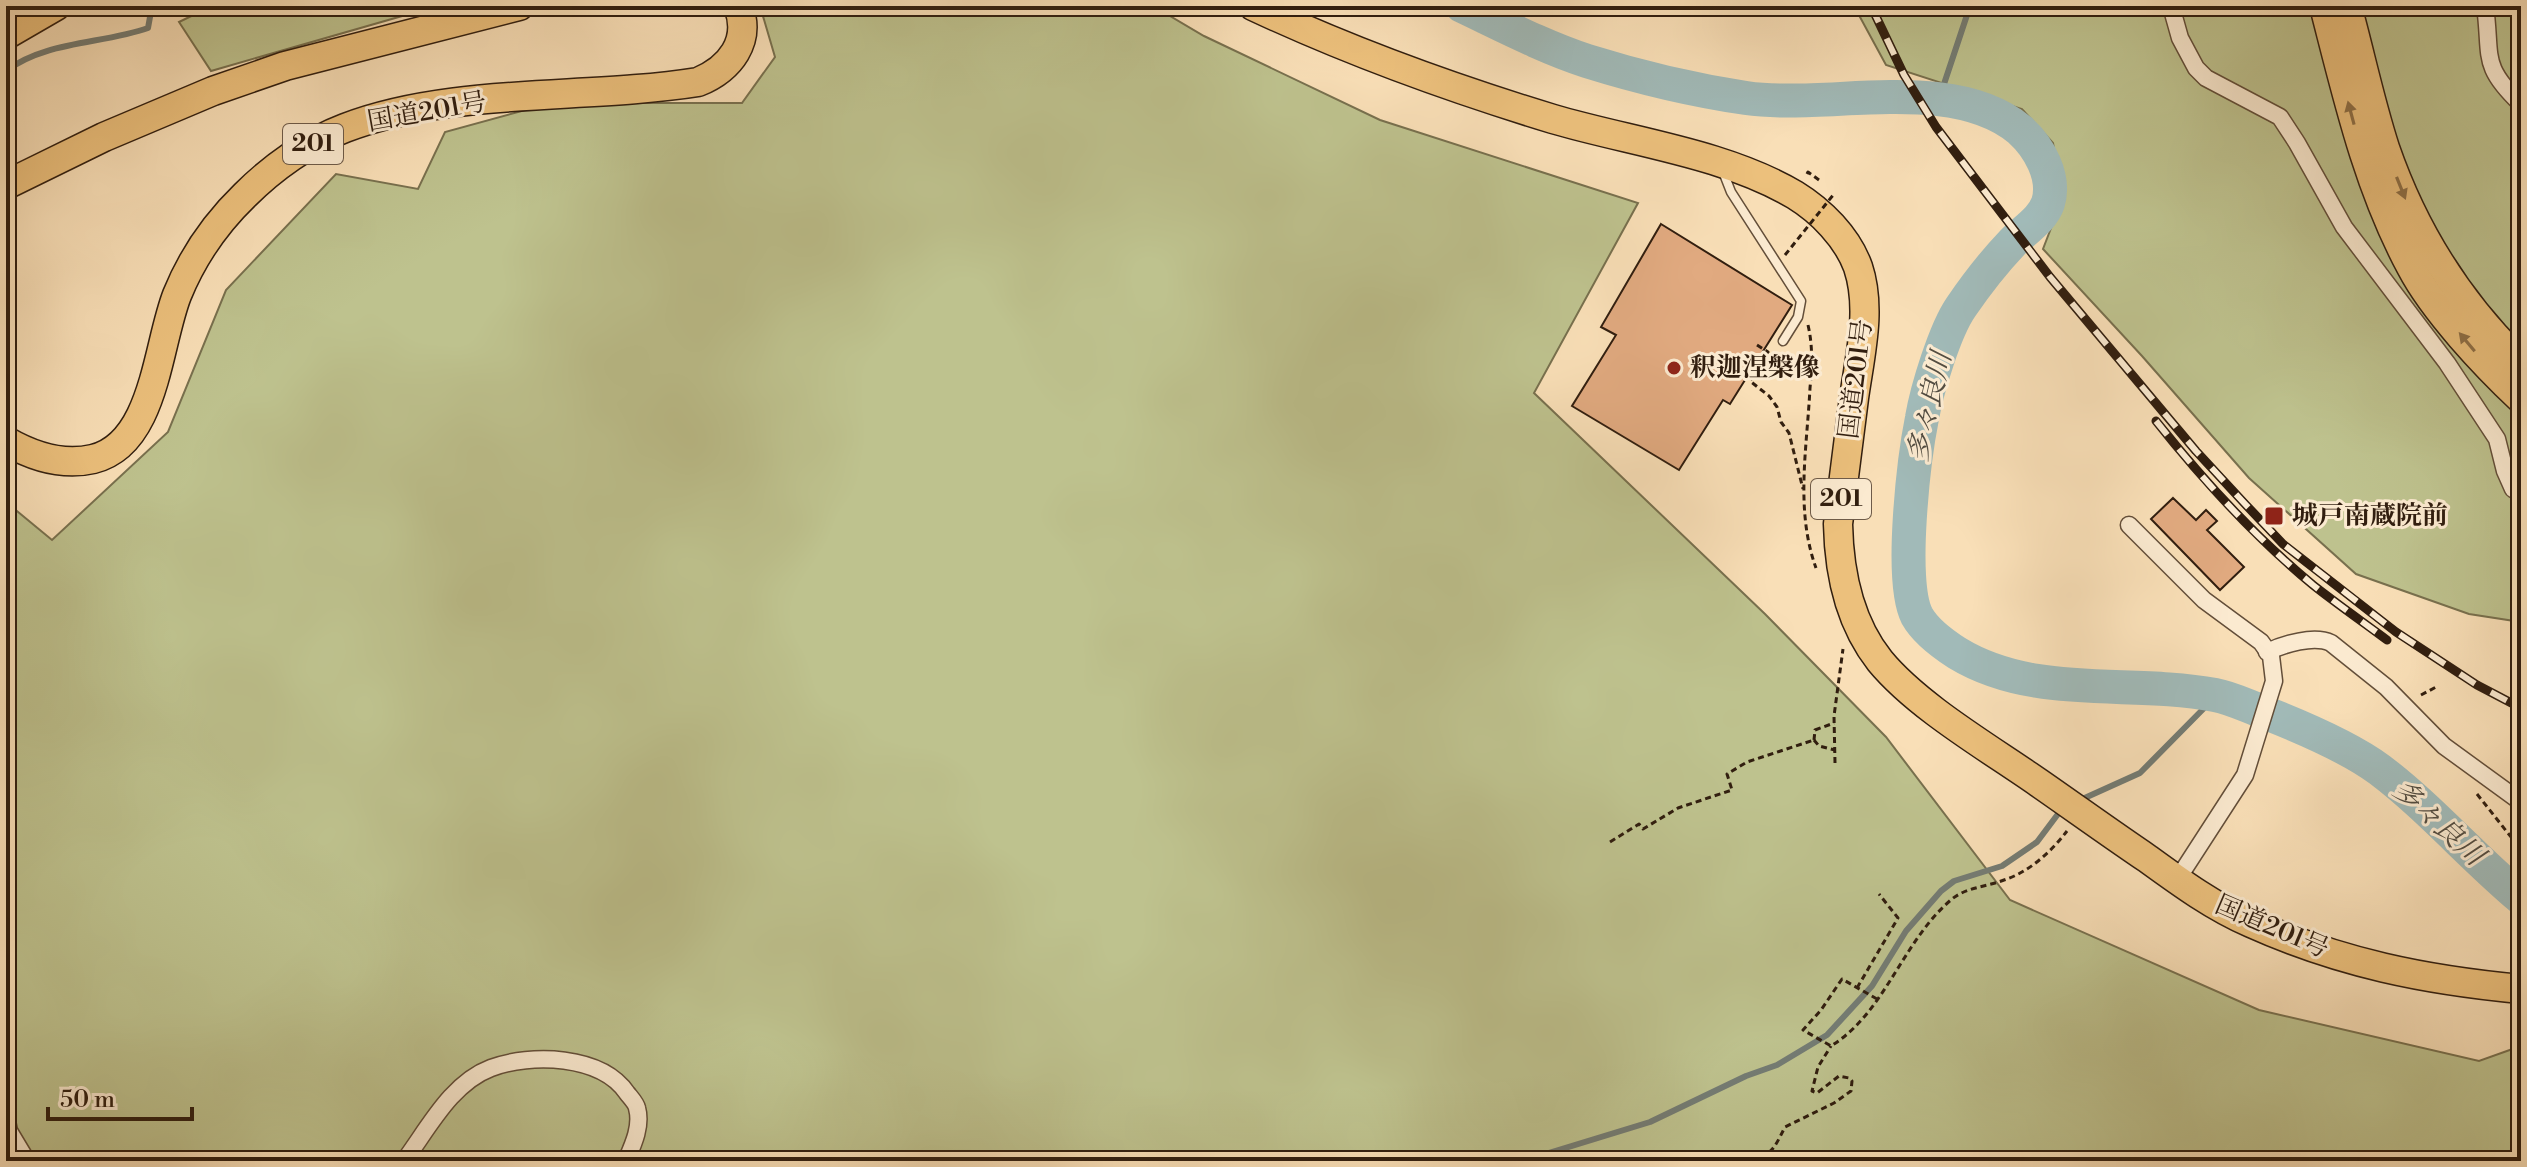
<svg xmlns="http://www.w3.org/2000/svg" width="2527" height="1167" viewBox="0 0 2527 1167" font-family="'Libre Bodoni','Noto Serif JP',serif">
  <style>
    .green { fill: #bec28e; stroke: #78704e; stroke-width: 2 }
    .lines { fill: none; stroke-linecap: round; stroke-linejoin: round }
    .stream { stroke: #747c74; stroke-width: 6 }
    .river { stroke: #a1bab8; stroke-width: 34 }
    .building { fill: #e1aa80; stroke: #311e0f; stroke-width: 2 }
    .service-casing { stroke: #634e39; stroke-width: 11 }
    .minor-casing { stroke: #634e39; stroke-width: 19 }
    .trunk-casing { stroke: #311e0f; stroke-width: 31 }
    .path { stroke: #311e0f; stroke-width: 3; stroke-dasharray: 6 4; stroke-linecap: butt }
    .service { stroke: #fbead0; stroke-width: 8 }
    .minor { stroke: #fbead0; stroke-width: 16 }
    .trunk { stroke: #ecc07c; stroke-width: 28 }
    .rail-casing { stroke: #311e0f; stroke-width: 9 }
    .rail { stroke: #fbead0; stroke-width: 6; stroke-dasharray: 18; stroke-linecap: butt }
    .path-bridge { stroke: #311e0f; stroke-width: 3; stroke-dasharray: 6 4; stroke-linecap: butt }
    .oneway { fill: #8e6f46 }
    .poi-dot { fill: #8f2418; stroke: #fbead0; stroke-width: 3 }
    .labels { text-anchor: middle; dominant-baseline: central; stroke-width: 6; stroke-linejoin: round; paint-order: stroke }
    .shield { fill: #fbead0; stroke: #6e5b49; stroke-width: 2 }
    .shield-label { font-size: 24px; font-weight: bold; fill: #311e0f }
    .street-label { font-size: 26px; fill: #311e0f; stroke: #fbead0 }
    .poi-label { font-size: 26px; font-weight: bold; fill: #311e0f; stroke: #fbead0; text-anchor: start }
    .water-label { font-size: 28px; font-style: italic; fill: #534d42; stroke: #fbead0 }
  </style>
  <rect width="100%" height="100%" fill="#f9dfb7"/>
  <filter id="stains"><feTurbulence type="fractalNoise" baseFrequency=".0025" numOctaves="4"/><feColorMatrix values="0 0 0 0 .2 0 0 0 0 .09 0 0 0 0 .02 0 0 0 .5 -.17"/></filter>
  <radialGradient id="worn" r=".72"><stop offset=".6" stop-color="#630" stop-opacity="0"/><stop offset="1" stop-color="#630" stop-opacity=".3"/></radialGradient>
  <g class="green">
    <path d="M212,6H437L211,71L179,22Z"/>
    <path d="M760,6H1153L1204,36L1380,120L1638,203L1534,393L1765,614L1886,737L2010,900L2259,1010L2479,1061L2521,1046V1161H6V502L52,540L168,432L226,290L336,174L418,189L445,132L551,103H742L775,57Z"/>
    <path d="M1854,6H2521V622L2469,614L2356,574L2249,478L2142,356L2043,249L2063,197L2053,143L2022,109L1886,65Z"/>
  </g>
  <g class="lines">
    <g class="stream">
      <path d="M6,71C45,41 103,44 148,28L152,6"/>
      <path d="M1939,99L1970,6"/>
      <path d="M2078,801L2140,773L2217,695"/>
      <path d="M1523,1161L1650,1122L1746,1076L1777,1065L1827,1035L1872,986L1906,931L1941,891L1954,881L2002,866L2037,842L2061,810"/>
    </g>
    <path class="river" d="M1462,6C1502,25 1544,47 1587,61C1638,77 1692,90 1746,98C1829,110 1952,73 2020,130C2039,147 2056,177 2048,203C2042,220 2024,230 2012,243C1993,263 1976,285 1961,307C1945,330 1927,389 1922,418C1914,458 1899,582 1917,616C1926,632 1943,644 1957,653C2034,700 2129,679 2215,695C2232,698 2249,707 2266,713C2299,726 2352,749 2380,770C2430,808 2472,857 2521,898"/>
  </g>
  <g class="building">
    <path d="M1661,224L1792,305L1730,404L1723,400L1679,470L1572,406L1616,335L1601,327Z"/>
    <path d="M2173,498L2196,520L2206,510L2217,521L2207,530L2244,567L2220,590L2151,519Z"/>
  </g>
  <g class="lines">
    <defs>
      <path id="service" d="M1722,169L1731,192L1801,301L1798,317L1783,341"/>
      <g id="minor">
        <path d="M2171,6L2180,38L2196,68L2206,78L2280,117L2297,143L2344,227L2447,363L2497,439L2505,471L2513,489L2521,493"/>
        <path d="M2485,6C2492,57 2480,65 2521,104"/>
        <path d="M2129,525L2204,600L2261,642L2271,656L2274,681L2245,775L2177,880"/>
        <path d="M2267,652C2284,644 2314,635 2331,643L2386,687L2444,746L2521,802"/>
        <path d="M6,1116L9,1131L27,1161"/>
        <path d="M404,1161C428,1129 451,1083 491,1068C531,1053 601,1055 627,1093C630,1097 636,1103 637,1108C642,1126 633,1145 626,1161"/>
      </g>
      <g id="trunk">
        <path d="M1253,6C1349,51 1451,88 1553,119C1631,142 1724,153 1795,195C1821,211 1847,237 1858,267C1872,309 1860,355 1854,398C1849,440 1843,482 1838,524C1839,573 1849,622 1880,661C1918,707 1989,748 2039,783C2075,808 2111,834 2148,859C2181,883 2214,907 2251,923C2340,963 2425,980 2521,989"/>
        <path d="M2324,6C2347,95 2367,185 2411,267C2434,311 2485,365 2521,399"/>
        <path d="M2347,6C2360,53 2370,102 2385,148C2413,229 2459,303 2521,363"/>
        <path d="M6,35L56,6"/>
        <path d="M6,185L104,137L213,91L285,66L519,6"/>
        <path d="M6,441C32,456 63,466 93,459C155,444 157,346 177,295C192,258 216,223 245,195C272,168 308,142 345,128C451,87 585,100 698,82C730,69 752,41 738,6"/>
      </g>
    </defs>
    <use href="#service" class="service-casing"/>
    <use href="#minor" class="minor-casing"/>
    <use href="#trunk" class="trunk-casing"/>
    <g class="path">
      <path d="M1807,174L1808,172L1819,180"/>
      <path d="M1808,325C1813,346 1812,367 1810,388C1807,448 1795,510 1816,568"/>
      <path d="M1757,345L1768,352L1750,381L1769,396L1777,407L1781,422L1789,433L1803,489"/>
      <path d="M2421,695L2438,686"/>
      <path d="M1814,740L1815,730L1834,723"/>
      <path d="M1814,740L1819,746L1835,750"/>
      <path d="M1835,763L1834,716L1843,649"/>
      <path d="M2477,794L2515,842L2521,845"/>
      <path d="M1610,842L1639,824L1643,829L1678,808L1732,790L1727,774L1747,762L1814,740"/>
      <path d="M2513,966L2521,930"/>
      <path d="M1857,988L1898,918L1879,894"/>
      <path d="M1877,999L1842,979L1821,1010L1803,1030L1831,1046C1886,1012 1902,941 1952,899C1967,887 1986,887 2004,880C2029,872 2051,852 2067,831"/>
      <path d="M1741,1161C1771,1155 1771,1155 1785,1127L1834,1103L1851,1091L1852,1081L1849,1078L1839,1076L1817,1093L1812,1091L1818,1067L1831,1046"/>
    </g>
    <use href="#service" class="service"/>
    <use href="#minor" class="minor"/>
    <use href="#trunk" class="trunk"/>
    <defs>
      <g id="rail">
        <path d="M1871,6L1904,75L1936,127L2050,277L2196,451L2246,505L2283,544L2396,632L2477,685L2521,708"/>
        <path d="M2156,421C2203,480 2255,537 2313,585C2337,604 2363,622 2387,640"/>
      </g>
    </defs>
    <use href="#rail" class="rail-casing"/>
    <use href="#rail" class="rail"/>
    <path class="path-bridge" d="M1785,255L1834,194"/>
  </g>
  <defs><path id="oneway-solid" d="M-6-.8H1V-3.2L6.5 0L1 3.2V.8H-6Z" transform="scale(2)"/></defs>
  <g class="oneway">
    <use href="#oneway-solid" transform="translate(2351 113) rotate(-105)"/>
    <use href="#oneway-solid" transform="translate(2401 188) rotate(68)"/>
    <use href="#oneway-solid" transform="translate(2467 342) rotate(-130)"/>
  </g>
  <g class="poi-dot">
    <circle cx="1674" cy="368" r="8"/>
    <rect x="2264" y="506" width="20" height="20" rx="4"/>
  </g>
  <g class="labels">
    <g class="shield">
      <rect x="283" y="124" width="60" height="40" rx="6"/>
      <rect x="1811" y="479" width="60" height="40" rx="6"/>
    </g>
    <g class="shield-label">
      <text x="313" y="144">201</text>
      <text x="1841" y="499">201</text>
    </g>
    <g class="street-label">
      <text transform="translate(427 112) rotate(-10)">国道201号</text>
      <text transform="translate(1856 379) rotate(-83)">国道201号</text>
      <text transform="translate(2272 927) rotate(23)">国道201号</text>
    </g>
    <g class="poi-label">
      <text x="1690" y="368">釈迦涅槃像</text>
      <text x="2292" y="516">城戸南蔵院前</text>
    </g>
    <g class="water-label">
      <text transform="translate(1930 407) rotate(-77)">多々良川</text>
      <text transform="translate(2438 823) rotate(42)">多々良川</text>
    </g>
  </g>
  <rect width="2527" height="1167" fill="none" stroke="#f9dfb7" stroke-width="32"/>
  <rect x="8" y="8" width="2511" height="1151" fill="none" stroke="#311e0f" stroke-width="4"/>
  <rect x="16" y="16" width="2495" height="1135" fill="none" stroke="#311e0f" stroke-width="2"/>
  <path d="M48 1107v12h144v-12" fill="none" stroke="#311e0f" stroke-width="4"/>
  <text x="60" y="1107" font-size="24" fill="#311e0f" stroke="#fbead0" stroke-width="6" paint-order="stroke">50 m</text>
  <rect width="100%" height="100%" filter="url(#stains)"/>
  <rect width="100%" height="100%" fill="url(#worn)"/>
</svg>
